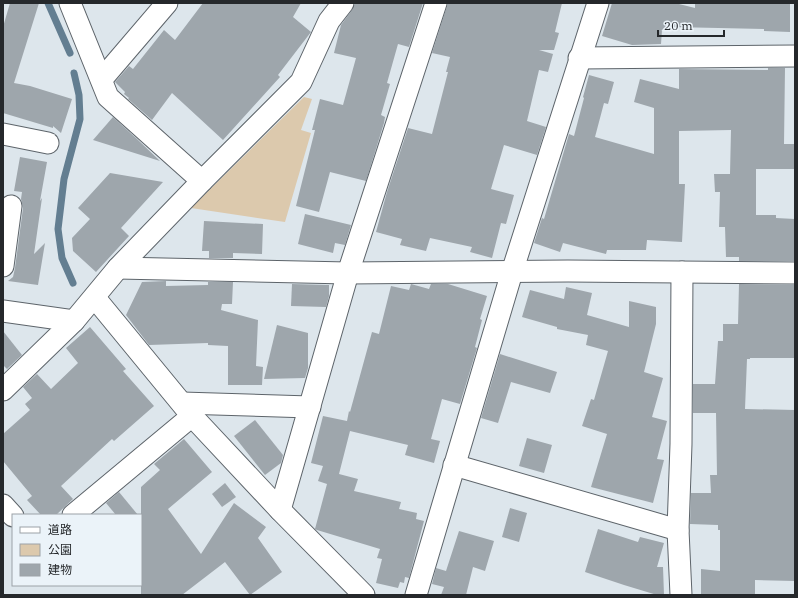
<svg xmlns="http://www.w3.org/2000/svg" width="798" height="598" viewBox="0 0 798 598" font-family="'IBM Plex Serif','Noto Sans JP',serif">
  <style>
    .green { fill: #dcc9ad }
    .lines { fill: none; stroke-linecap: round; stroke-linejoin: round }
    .stream { stroke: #637e91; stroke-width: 7 }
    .building { fill: #9ea6ac }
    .street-casing { stroke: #5d646a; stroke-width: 23 }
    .street { stroke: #fff; stroke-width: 21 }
  </style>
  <rect width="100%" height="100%" fill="#dde6ec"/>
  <path class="green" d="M304,97L312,99L301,130L311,133L285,222L191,208Z"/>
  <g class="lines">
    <g class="stream">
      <path d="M48,3L70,53"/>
      <path d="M73,283L62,258L58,229L64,179L80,119L79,95L74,73"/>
    </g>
  </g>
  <g class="building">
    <path d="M10,3H39L14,83L30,86L72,99L61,133L53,126V128L3,113V27Z"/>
    <path d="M203,3H301L293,17L311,32L278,75L280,77L223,140L172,93L152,120L128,99L129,98L124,94L125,92L115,82L129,66L133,69L164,30L175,40Z"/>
    <path d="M355,3H423L409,47L398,44L387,83L390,84L381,115L385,117L384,123L366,181L330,172L319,212L296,206L315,130H312L320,99L343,105L356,58L334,53L341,25L352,10Z"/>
    <path d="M448,3H562L555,32L559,33L554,50H539L553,54L548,72L539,70L527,121L546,127L537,155L504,145L491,189L514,195L506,224L501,223L492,258L470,252L472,247L430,238L426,251L400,245L402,239L376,232L387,192L408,128L432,134L448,72H446L450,57L432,53Z"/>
    <path d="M612,3H675L695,8V3H790V32L764,31V29L673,27V30H662L661,44L632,45L602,36Z"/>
    <path d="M768,68H785L784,144H795V169H756V215H776V218L795,219V261H739V257H726L725,227H719L720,192H715L714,174H730L731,130L679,131V184H685L682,242L647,240L646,250H607L606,254L563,243L560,252L534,243L542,218L544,219L569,134L574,136L584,98L583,97L589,75L614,82L608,104L604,103L595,137L654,154V108L634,102L640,79L679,89V69L768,70Z"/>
    <path d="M113,117L137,139L160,161L93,140Z"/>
    <path d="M20,157L47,162L40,201L42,198L34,254L45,243L38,285L8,281L13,277L15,268L23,208L21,199L22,192L14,191Z"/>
    <path d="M110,173L163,182L121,228L129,236L96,272L73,251L72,238L90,219L78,208Z"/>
    <path d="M305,214L351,225L345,245L335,243L333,253L298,244Z"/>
    <path d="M204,221L263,224L262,254L233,253V258H209V251H202Z"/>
    <path d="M166,281V286L208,285V282H233L232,304H222L221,310L258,320L256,366L263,367L262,385H228V346L208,345V343L149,345L126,315L142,282Z"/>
    <path d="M292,284L329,285V296L326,307L291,306Z"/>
    <path d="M411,284L429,289L431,284H448L487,296L480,319L482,320L475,347L477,348L460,404L442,399L431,439L440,441L434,463L405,455L408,445L350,431L339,474L358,479L354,491L401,502L399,509L417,513L416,519L424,521L409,578L405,577L404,583L400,582L398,588L376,583L382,559L377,558L380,549L317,530L315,529L327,484L318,481L323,466L311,463L323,416L347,421L349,411L350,412L372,332L379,334L391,286L409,290Z"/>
    <path d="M739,284L795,285V358H750V359H747L745,409L795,410V581L755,580V595H701V569L720,571V530H718V525L690,524L691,493H711L710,475H717L716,413H693V384H715L718,341H723V324H738Z"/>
    <path d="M566,287L592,293L587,315L629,327V301L656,307V324L644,372L663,378L652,417L667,421L657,459L664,460L653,503L591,487L607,434L582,426L591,399L594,400L608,351L586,345L588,335L557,329V327L522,317L530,290L564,299Z"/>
    <path d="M277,325L308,333V368L305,378L264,379Z"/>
    <path d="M90,327L126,369L123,371L154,406L114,441L112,439L61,486L73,499L56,515H41L27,500L32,496L3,461V434L30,410L25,404L32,398L23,387L37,374L51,389L78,363L66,348Z"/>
    <path d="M3,331L22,355L7,369L3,365Z"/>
    <path d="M500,354L557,372L550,393L511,382L498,423L481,418Z"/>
    <path d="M255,420L283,455L281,463L265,475L234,436Z"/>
    <path d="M527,438L552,445L544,473L519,466Z"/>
    <path d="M184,439L212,472L168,509L201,554L234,503L266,527L258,538L282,572L250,595L225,562L182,595H141V487L160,470L154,464Z"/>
    <path d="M225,483L236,497L222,507L212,494Z"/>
    <path d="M119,492L138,515H116L106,503Z"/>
    <path d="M510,508L527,513L519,542L502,537Z"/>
    <path d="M598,529L638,542L640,537L664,543L657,567H663L664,595H657L624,585L585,572Z"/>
    <path d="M459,531L494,541L485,571L473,567L466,595H441L444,587L432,584L436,568L446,571Z"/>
  </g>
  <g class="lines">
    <defs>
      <g id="street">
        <path d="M70,3L108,97L202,181"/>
        <path d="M579,58L795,56"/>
        <path d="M102,79L167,3"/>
        <path d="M3,134L48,143"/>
        <path d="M3,266L11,206"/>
        <path d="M118,268L348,273L568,271L795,273"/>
        <path d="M95,298L192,416L280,510L364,595"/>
        <path d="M3,311L74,321"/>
        <path d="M3,390L74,321L118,268L202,181L301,82L329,21L343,3"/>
        <path d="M182,403L310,407"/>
        <path d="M454,465L678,530"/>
        <path d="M3,505L13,516"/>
        <path d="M280,510L348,273L436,3"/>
        <path d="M73,515L192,416"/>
        <path d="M416,595L512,272L598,3"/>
        <path d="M681,595L678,530L681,444L682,272"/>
      </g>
    </defs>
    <use href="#street" class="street-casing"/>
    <use href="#street" class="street"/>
  </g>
  <rect width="798" height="598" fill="none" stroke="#25282b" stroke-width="8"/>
  <rect x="12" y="514" width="130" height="72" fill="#ebf3f9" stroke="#9ca2a7"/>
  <rect x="20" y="527" width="20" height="6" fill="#ffffff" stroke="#9ca2a7"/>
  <text x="48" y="534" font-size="12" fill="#25282b">道路</text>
  <rect x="20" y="544" width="20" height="12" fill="#dcc9ad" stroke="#9ca2a7"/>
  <text x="48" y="554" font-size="12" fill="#25282b">公園</text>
  <rect x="20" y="564" width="20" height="12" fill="#9ea6ac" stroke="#9ca2a7"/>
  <text x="48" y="574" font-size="12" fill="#25282b">建物</text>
  <path d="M658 30v6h66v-6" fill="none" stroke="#25282b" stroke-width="2"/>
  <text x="664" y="30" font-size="12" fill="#25282b" stroke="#ebf3f9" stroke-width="3" paint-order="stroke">20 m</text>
</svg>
